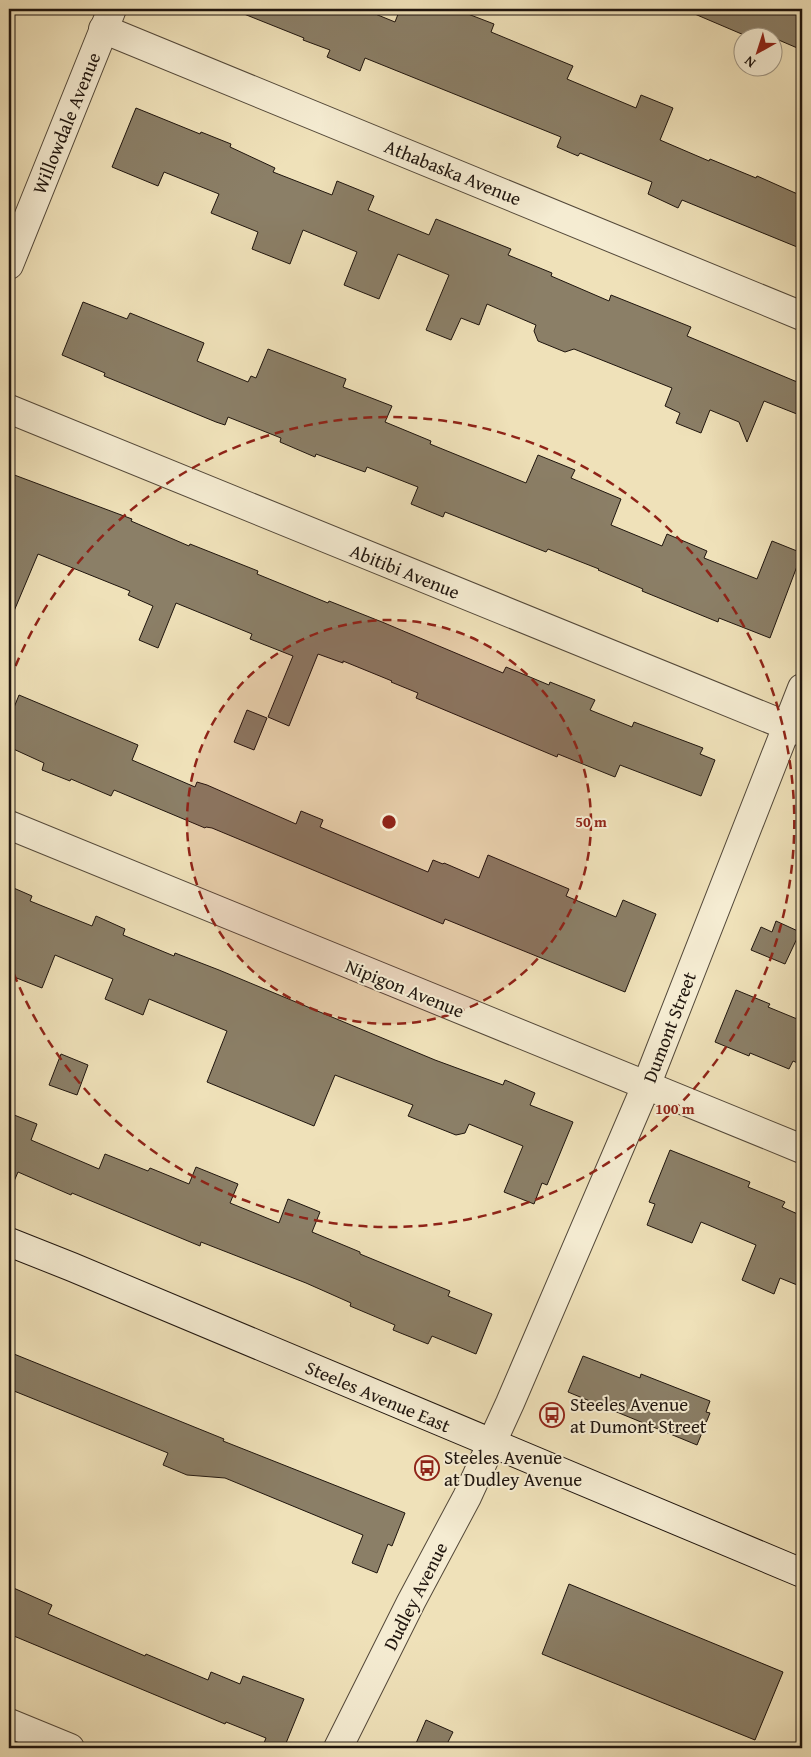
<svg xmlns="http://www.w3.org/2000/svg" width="811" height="1757" viewBox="0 0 811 1757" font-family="'Gentium Book Plus',serif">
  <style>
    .building { fill: #8b7f67; stroke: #1f150e }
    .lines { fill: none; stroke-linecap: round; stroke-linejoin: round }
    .minor-casing { stroke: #534839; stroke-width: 30 }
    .tertiary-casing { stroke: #534839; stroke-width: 30 }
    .secondary-casing { stroke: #1f150e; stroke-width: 30 }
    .minor { stroke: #f5ecd2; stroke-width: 28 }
    .tertiary { stroke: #f5ecd2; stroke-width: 28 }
    .secondary { stroke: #f5ecd2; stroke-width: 28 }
    .ring { fill: none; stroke: #8f2418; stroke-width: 2.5; stroke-dasharray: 9 6 }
    .labels { text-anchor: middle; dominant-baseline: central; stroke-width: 4; stroke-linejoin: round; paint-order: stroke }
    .street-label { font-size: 19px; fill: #1f150e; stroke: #f5ecd2 }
    .poi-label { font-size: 19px; fill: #1f150e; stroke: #f5ecd2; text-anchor: start }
    .centre { fill: #8f2418; stroke: #f5ecd2; stroke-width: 2.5 }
    .ring-label { font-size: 15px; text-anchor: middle; font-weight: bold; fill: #8f2418; stroke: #f5ecd2; stroke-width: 4; stroke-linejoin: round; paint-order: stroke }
  </style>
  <rect width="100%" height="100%" fill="#efe1b9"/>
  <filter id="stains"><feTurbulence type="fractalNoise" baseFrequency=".004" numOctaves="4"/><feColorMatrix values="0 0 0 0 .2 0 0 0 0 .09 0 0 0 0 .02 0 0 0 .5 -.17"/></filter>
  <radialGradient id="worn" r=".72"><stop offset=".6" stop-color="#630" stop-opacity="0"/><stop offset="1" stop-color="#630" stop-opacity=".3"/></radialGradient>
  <g class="building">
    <path d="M234,9H363L395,22L400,9H455L494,24L491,32L573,66L567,79L636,108L641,95L673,108L660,140L709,161L710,159L756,178L757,176L802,196V249L682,200L678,208L648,194L652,182L580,153L578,156L557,147L561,137L365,58L360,71L327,57L330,50L303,40L304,38L234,10Z"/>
    <path d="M683,9H802V50L774,38H751Z"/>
    <path d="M136,108L200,134L201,132L231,144L230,147L275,168L273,172L332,195L337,181L374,196L368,210L429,235L436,219L511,249L508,255L552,273L551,276L609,301L611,295L691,327L687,336L802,384V416L764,401L747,442L739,422L710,410L701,433L676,423L680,413L665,406L672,388L574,349L565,352L538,341L534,331L536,325L487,304L479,325L461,318L451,340L426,330L449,275L398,254L379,299L344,285L357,252L303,230L290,264L252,249L258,232L211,213L219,194L164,172L158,186L112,167Z"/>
    <path d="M83,302L127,319L130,313L204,343L197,361L248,382L251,376L256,378L268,349L346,379L343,387L392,406L385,422L431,441L430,444L526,483L538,455L575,470L571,478L621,499L611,525L662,546L667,534L707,551L704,558L757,579L772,541L802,553L770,638L719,618L718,622L642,591L643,589L598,570L599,569L548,549L546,552L445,512L443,517L411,504L418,487L367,467L365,472L316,454L315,457L280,442L281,438L228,417L225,425L216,422L104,376L105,373L62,355Z"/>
    <path d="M9,473L132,519L131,521L189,546L190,544L258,571L257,574L328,603L329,601L382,622L503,673L506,667L549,685L550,682L595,700L590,710L632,727L634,722L703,748L700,754L715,760L701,796L620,765L615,777L558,754L557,757L416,698L418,693L391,682L392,681L343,661V663L318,654L289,726L268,717L293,656L250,639L252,634L176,603L158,648L139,640L153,606L128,595L130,591L38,554L9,623Z"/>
    <path d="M19,695L138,745L132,760L195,787L197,782L207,785L296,824L301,811L323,820L320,827L428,872L433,860L443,864L444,863L479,878L488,855L569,889L566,896L616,917L623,900L656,914L625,992L445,919L443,924L212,828L206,827L205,828L119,792L114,790L111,796L71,779L70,781L42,770L44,763L9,747V720Z"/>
    <path d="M247,710L267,718L254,750L234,742Z"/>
    <path d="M9,886L32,896L30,901L92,926L96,916L125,929L123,935L174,956L175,953L219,970L435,1060L503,1085L505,1080L535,1093L530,1105L573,1122L547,1185L542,1183L534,1204L504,1192L523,1146L469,1124L465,1133L456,1135L408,1116L413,1105L335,1075L314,1126L207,1082L227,1031L149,999L143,1015L105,999L113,979L55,955L42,988L9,975Z"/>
    <path d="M776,921L800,932L785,964L751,950L761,927L772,932Z"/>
    <path d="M736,990L770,1004L768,1007L802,1021V1065L793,1061L789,1069L750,1053L749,1056L715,1042Z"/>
    <path d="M61,1054L88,1065L77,1095L49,1085Z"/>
    <path d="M9,1113L37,1124L31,1140L99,1169L105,1154L148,1171L150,1168L189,1184L196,1167L238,1184L230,1203L279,1223L288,1199L320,1212L312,1232L360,1252V1254L450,1291L448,1296L492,1314L476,1354L432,1336L428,1344L393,1330L395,1325L350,1306L351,1303L306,1283L201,1242L200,1246L72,1193L71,1195L18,1172L9,1193Z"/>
    <path d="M670,1150L750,1182L748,1187L785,1202L782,1207L802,1216V1287L780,1278L774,1294L742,1280L756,1245L701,1222L692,1243L647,1225L655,1204L649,1202Z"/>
    <path d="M9,1352L224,1439L223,1441L405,1513L392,1546L388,1544L377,1573L352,1563L363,1535L225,1478L187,1475L163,1465L168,1453L9,1389Z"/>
    <path d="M583,1356L640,1378L641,1374L710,1401L706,1412L710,1413L697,1445L568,1392Z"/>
    <path d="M569,1584L783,1672L755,1740L542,1654Z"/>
    <path d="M9,1586L52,1605L48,1614L145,1656L146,1654L208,1680L211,1672L240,1684L243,1676L304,1699L284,1748H262L266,1738L226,1722L225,1724L9,1634Z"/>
    <path d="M426,1720L453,1732L445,1748H414Z"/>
  </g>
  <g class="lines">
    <defs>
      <g id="minor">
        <path d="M103,29L802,316"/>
        <path d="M9,409L802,732"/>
        <path d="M9,825L802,1149"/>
        <path d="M9,1723L70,1748"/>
        <path d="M338,1748L411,1602L467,1497L510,1403L646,1086L802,688"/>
      </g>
      <path id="tertiary" d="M9,265L112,9"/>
      <path id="secondary" d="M9,1242L72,1267L802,1573"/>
    </defs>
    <use href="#minor" class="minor-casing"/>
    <use href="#tertiary" class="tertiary-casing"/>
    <use href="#secondary" class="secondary-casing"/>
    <use href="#minor" class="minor"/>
    <use href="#tertiary" class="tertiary"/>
    <use href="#secondary" class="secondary"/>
  </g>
  <circle cx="389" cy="822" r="202" fill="#8f2418" fill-opacity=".12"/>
  <g class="ring">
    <circle cx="389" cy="822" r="202"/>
    <path d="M10 680A405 405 0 1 1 10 964"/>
  </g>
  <defs>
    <symbol id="bus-ring" viewBox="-11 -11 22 22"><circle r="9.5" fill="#f5ecd2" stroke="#8f2418" stroke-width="1.5"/><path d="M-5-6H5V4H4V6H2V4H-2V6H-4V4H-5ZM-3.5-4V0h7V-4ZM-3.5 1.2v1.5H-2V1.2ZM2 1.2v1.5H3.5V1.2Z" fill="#8f2418"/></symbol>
  </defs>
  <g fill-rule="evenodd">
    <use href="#bus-ring" x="538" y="1401" width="28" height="28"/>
    <use href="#bus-ring" x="413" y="1454" width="28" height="28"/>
  </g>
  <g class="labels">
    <g class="street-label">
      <text transform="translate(66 123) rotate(-68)">Willowdale Avenue</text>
      <text transform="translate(453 172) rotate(22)">Athabaska Avenue</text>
      <text transform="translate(405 571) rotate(22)">Abitibi Avenue</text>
      <text transform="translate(405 988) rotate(22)">Nipigon Avenue</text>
      <text transform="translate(669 1027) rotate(-69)">Dumont Street</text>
      <text transform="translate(378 1396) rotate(23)">Steeles Avenue East</text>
      <text transform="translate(415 1596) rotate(-63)">Dudley Avenue</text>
    </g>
    <g class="poi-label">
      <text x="570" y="1404">Steeles Avenue<tspan x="570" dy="22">at Dumont Street</tspan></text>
      <text x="444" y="1457">Steeles Avenue<tspan x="444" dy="22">at Dudley Avenue</tspan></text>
    </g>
  </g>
  <circle cx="389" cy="822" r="8" class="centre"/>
  <g class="ring-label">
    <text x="591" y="827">50 m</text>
    <text x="675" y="1114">100 m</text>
  </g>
  <rect width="811" height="1757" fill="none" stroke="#efe1b9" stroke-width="30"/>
  <rect x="10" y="10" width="791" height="1737" fill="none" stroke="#1f150e" stroke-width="2.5"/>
  <rect x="15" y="15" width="781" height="1727" fill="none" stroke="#1f150e"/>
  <g transform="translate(758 52) rotate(219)"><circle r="24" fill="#f5ecd2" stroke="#9f9684"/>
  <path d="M0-4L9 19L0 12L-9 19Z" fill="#8f2418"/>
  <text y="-8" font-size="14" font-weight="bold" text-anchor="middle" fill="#1f150e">N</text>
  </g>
  <rect width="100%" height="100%" filter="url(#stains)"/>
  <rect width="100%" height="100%" fill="url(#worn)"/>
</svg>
